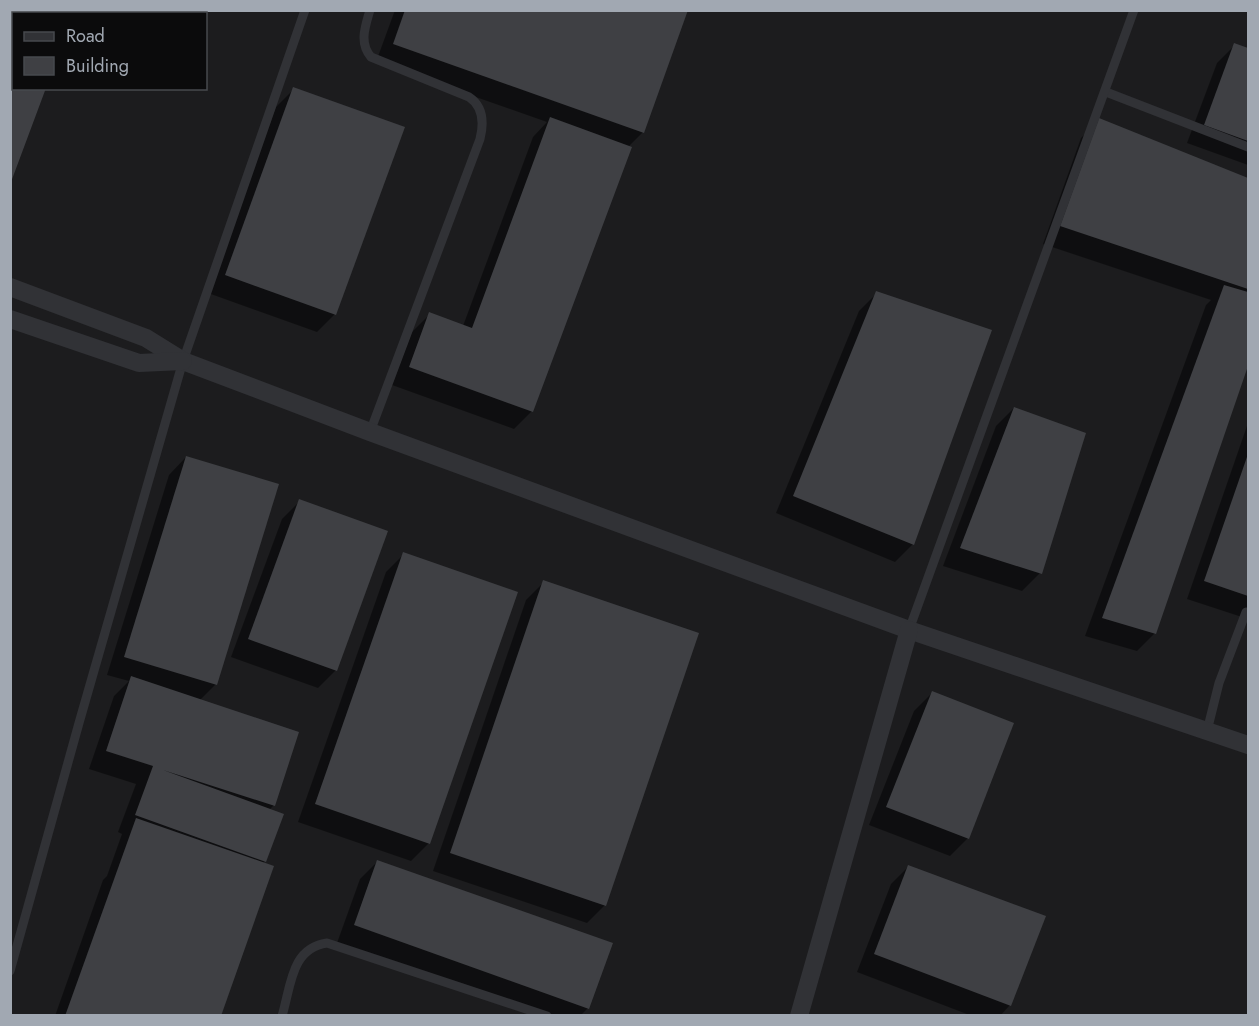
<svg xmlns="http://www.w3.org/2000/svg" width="1259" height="1026" viewBox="0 0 1259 1026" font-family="Jost,sans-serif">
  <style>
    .built { fill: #1c1c1e; fill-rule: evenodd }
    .shadow { fill: #0007 }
    .building { fill: #3f4044 }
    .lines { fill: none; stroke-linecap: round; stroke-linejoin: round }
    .lane { stroke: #313236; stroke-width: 9 }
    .street { stroke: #313236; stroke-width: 18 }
  </style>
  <rect width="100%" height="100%" fill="#101011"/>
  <path class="built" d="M11,11H1248V1015H11ZM14,14H206V88H14Z"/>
  <g class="shadow">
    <path d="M10,10L14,14V88H44L10,178Z"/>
    <path d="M395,10H687L643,132L628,147L532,411L514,429L392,385L412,332L430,314L463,326L533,137L547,122L376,62Z"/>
    <path d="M1235,45L1248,50V165L1187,143L1217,63Z"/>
    <path d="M294,89L335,314L317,332L208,293L276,107Z"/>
    <path d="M1099,120L1248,179V360L1155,633L1137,651L1085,636L1206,305L1211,300L1043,244L1081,138Z"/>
    <path d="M877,293L913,544L895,562L776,513L859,311Z"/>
    <path d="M1014,408L1040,573L1022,591L943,566L996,426Z"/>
    <path d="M1248,423V619L1187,599Z"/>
    <path d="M186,457L216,684L199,701L297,733L273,806L269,810L265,861L262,864L219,1016H55L103,880L107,876L122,834L118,832L136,784L89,769L114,696L129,681L107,675L169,475Z"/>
    <path d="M300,501L336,670L318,688L231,657L282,519Z"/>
    <path d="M404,554L429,843L411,861L298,822L386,572Z"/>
    <path d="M544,582L605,905L587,923L433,871L526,600Z"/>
    <path d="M932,693L968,838L950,856L869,825L914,711Z"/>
    <path d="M378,861L588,1008L580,1016H540L337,943L360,879Z"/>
    <path d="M909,866L1010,1005L1000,1016H972L857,972L891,884Z"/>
  </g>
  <g class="building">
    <path d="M10,10H75L74,14H14V88H46L11,182Z"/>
    <path d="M405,10H688L644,133L393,44Z"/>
    <path d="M1234,43L1248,48V141L1204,125Z"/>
    <path d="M293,87L405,127L336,315L225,275Z"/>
    <path d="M550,117L632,147L533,412L409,367L429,312L472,328Z"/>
    <path d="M1099,118L1248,178V289L1060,226Z"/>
    <path d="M1224,285L1248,292V366L1156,634L1102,618Z"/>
    <path d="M876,291L992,330L914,545L793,496Z"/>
    <path d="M1014,407L1086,433L1042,574L960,548Z"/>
    <path d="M1248,454V596L1204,581Z"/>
    <path d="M186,456L279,484L217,685L124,657Z"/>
    <path d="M299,499L388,531L337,671L248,639Z"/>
    <path d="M403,552L518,592L430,844L315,804Z"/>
    <path d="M543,580L699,633L606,906L450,853Z"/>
    <path d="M131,676L299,732L275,806L163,770L284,814L266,862L135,815L153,766L106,751Z"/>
    <path d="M932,691L1014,723L969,839L886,807Z"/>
    <path d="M136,818L274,866L221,1016H65Z"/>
    <path d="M377,860L613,943L589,1009L354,925Z"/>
    <path d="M908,865L1046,916L1011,1006L874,954Z"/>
  </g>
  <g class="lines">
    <g class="lane">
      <path d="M370,10C365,27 359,43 371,57L469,97C484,107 484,123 480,139L370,432"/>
      <path d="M1106,92L1248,147"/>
      <path d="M909,630L1134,10"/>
      <path d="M1207,731L1219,683L1246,612"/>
      <path d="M10,971L79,723L183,361L305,10"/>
      <path d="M282,1016C291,986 291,948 327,943L547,1016"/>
    </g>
    <g class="street">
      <path d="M10,287L146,338L183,361L370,432L909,630L1248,745"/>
      <path d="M10,319L139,363L183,361"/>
      <path d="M799,1016L909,630"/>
    </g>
  </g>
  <rect width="1259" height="1026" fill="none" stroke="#a1a8b2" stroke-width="24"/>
  <rect x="12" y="12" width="195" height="78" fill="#0b0b0c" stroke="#474a4e" stroke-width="1.5"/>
  <rect x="24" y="32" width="30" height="9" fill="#313236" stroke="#474a4e" stroke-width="1.5"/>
  <text x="66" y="42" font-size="18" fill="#a1a8b2">Road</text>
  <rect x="24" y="57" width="30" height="18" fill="#3f4044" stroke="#474a4e" stroke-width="1.5"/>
  <text x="66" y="72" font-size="18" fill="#a1a8b2">Building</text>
</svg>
